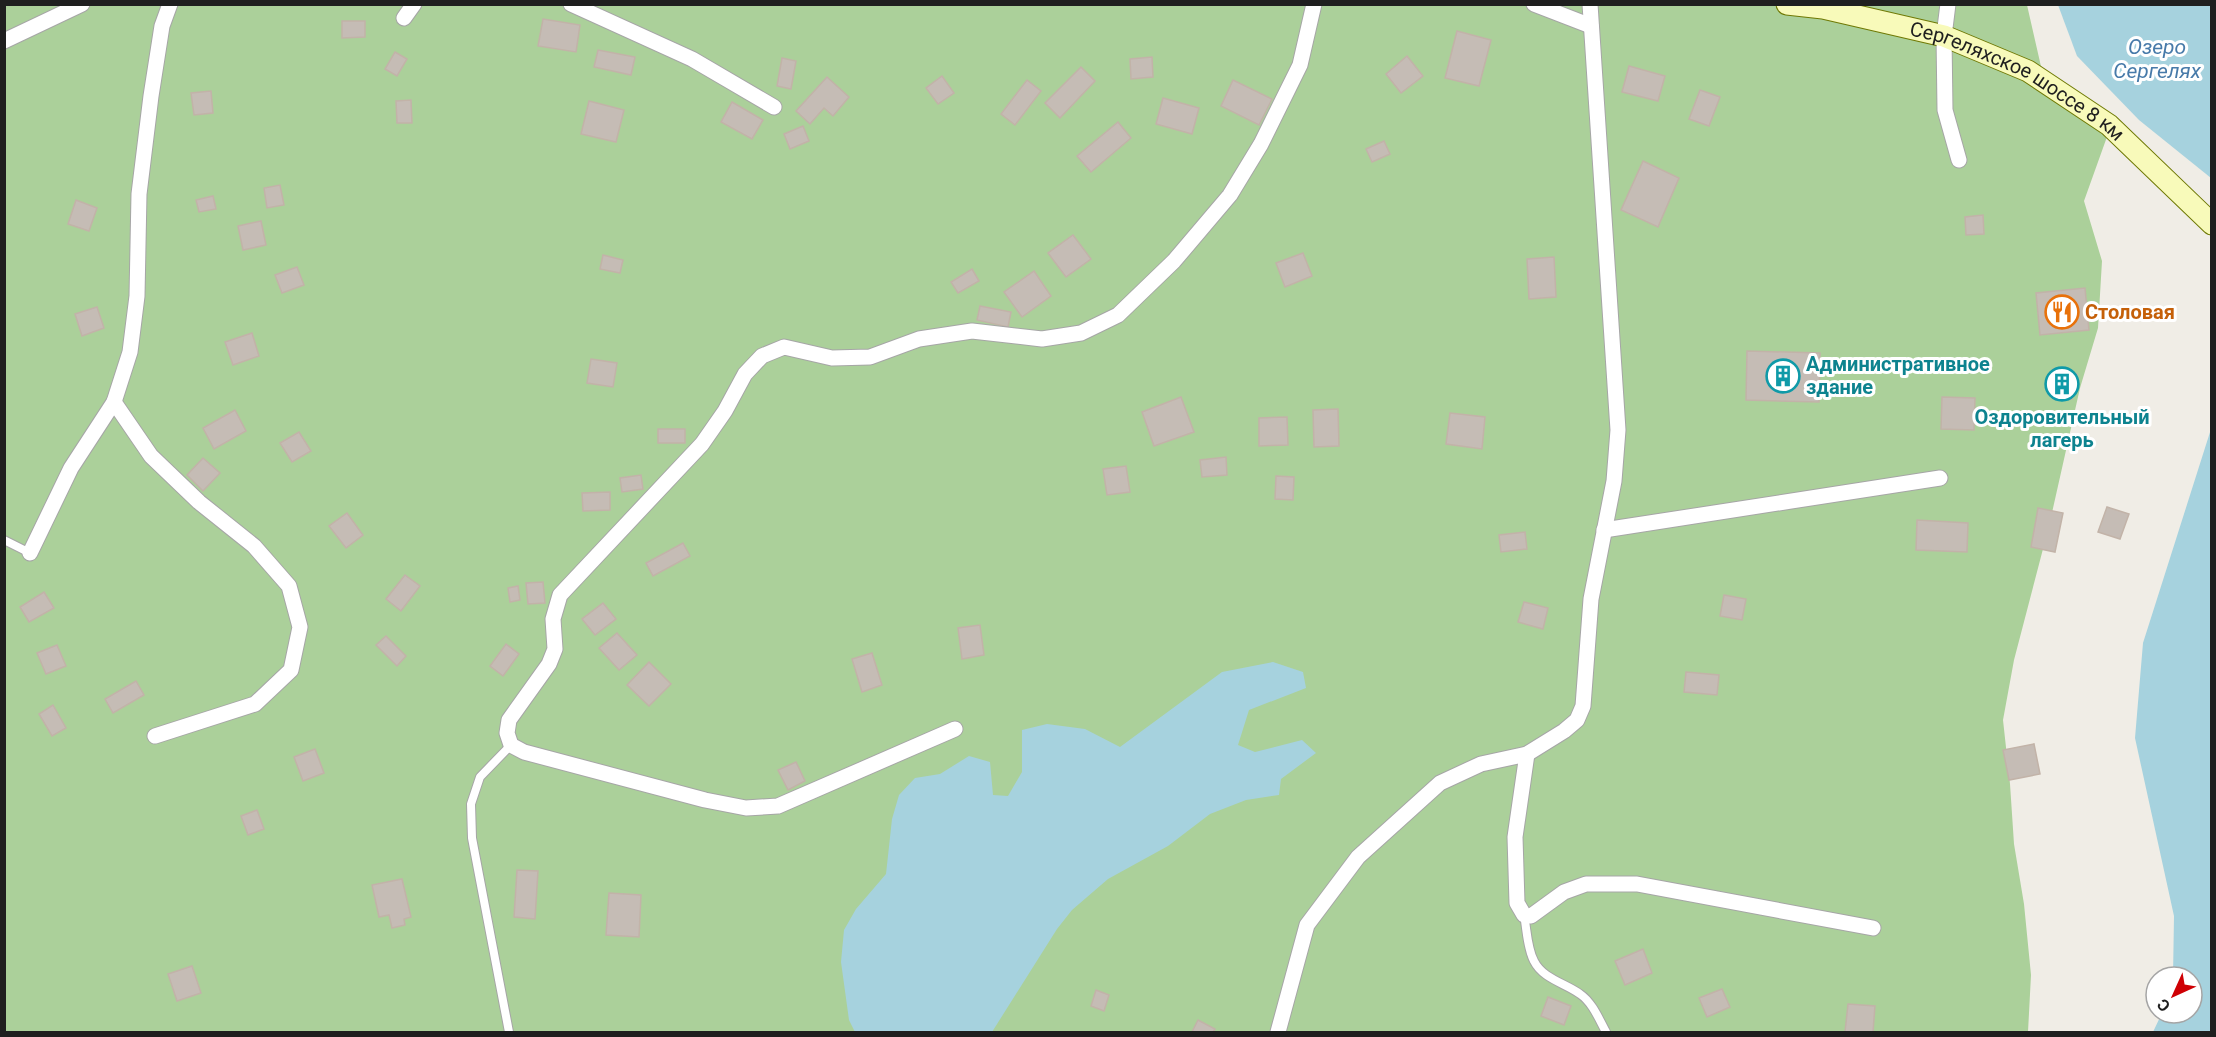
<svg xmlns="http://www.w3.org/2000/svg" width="2216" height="1037" viewBox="0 0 2216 1037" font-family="Roboto,sans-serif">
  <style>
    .forest { fill: #abd09a }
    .water { fill: #a6d2de }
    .building { fill: #c5bcb5; stroke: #c2b3a8; stroke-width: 1.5 }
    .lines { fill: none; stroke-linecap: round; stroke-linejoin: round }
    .lane-casing { stroke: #a6a6a6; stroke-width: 10 }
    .street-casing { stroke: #a6a6a6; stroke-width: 17 }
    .secondary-casing { stroke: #6f7904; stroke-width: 23 }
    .lane { stroke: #fff; stroke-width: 8 }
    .street { stroke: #fff; stroke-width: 15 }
    .secondary { stroke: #f8faba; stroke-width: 21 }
    .labels { text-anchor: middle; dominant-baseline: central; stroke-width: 6; stroke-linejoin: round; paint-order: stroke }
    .street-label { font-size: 20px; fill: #1f1f1f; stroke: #fff }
    .food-label { font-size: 20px; font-weight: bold; fill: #c56008; stroke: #fff; text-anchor: start }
    .culture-label { font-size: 20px; font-weight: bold; fill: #0d838f; stroke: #fff; text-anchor: start }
    .water-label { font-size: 21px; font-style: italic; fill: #477aa9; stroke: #fff }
  </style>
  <rect width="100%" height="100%" fill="#f0ede6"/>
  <path class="forest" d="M5,5H2027L2045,84L2108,134L2084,201L2102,261L2098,328L2080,388L2049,526L2014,660L2003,720L2010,784L2014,844L2024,904L2031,975L2028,1032H5Z"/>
  <g class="water">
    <path d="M2058,5H2211V178L2139,120L2077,56Z"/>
    <path d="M2211,429V1032H2153L2162,1013H2192V977H2173L2174,916L2135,738L2143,643Z"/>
    <path d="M1273,662L1303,672L1306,688L1249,710L1238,745L1255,752L1302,740L1316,753L1281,779L1279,795L1246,800L1210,814L1168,846L1108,879L1072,910L1057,929L992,1032H855L849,1020L841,962L844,930L856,909L886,874L892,819L899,795L915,778L940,774L969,756L990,762L993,795L1008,796L1022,772V730L1047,724L1085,729L1120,747L1222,672Z"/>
  </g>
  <g class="building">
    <path d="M543,19L580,25L576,52L538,46Z"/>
    <path d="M342,21H365V37L342,38Z"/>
    <path d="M1457,31L1491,40L1479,86L1445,78Z"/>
    <path d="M598,50L635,57L631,75L594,67Z"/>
    <path d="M395,52L407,59L397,76L385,69Z"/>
    <path d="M1407,56L1423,76L1401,93L1386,74Z"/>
    <path d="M1152,57L1153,77L1131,79L1130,59Z"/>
    <path d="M782,58L796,61L791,89L777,86Z"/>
    <path d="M1629,66L1665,76L1658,101L1622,92Z"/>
    <path d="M1081,67L1095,81L1060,118L1045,103Z"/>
    <path d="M942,76L954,93L938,104L926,88Z"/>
    <path d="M827,77L849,97L833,116L824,108L810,124L796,111Z"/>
    <path d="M1027,80L1041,91L1015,125L1001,114Z"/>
    <path d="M1233,80L1272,99L1259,125L1221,106Z"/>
    <path d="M1700,90L1720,97L1709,126L1689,119Z"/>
    <path d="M211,91L213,113L194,115L191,93Z"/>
    <path d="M1163,98L1199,108L1192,134L1156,124Z"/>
    <path d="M411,100L412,123H397L396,101Z"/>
    <path d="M589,101L624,110L616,142L581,134Z"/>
    <path d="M732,102L763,120L752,139L721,122Z"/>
    <path d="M1118,122L1131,138L1091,172L1077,156Z"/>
    <path d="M803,126L809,141L790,149L784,134Z"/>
    <path d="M1384,141L1390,154L1372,162L1366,149Z"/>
    <path d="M1643,161L1679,178L1658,227L1621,210Z"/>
    <path d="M280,185L284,205L267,208L264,188Z"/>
    <path d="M213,196L216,209L199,212L196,200Z"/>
    <path d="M76,200L97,208L89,231L68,224Z"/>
    <path d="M1983,215L1984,234L1966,235L1965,217Z"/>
    <path d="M261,221L266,245L243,250L238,226Z"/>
    <path d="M1073,235L1091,259L1066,277L1048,253Z"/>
    <path d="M1303,253L1312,276L1285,287L1276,263Z"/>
    <path d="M603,255L623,260L620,273L600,269Z"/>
    <path d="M1554,257L1556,297L1529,299L1527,259Z"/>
    <path d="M297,267L304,285L282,293L275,275Z"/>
    <path d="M972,269L979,281L958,293L951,282Z"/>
    <path d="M1034,271L1051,296L1022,317L1004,292Z"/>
    <path d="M2085,288L2089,330L2040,335L2036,293Z"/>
    <path d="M980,306L1011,312L1008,327L977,320Z"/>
    <path d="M97,307L104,328L82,336L75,314Z"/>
    <path d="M252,333L259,356L233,365L225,342Z"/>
    <path d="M1747,351L1820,353L1819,402L1746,400Z"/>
    <path d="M591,359L617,363L613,387L587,383Z"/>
    <path d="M2053,369L2077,374L2072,399L2048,394Z"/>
    <path d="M1181,397L1194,432L1154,446L1142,412Z"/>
    <path d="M1942,397L1975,398L1974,430L1941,429Z"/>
    <path d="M1338,409L1339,446L1314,447L1313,410Z"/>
    <path d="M235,410L246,431L214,449L203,428Z"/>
    <path d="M1450,413L1485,417L1482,449L1446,444Z"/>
    <path d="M1287,417L1288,445L1259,446V418Z"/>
    <rect x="658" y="429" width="27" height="14"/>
    <path d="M299,432L311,451L292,462L280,443Z"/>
    <path d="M1226,457L1227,475L1202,477L1200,460Z"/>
    <path d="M203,458L220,473L203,491L187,475Z"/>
    <path d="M1126,466L1130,492L1107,495L1103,469Z"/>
    <path d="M641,475L643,489L622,492L620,478Z"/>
    <path d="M1276,476L1294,477L1293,500L1275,499Z"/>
    <path d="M610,492V510L583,511L582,493Z"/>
    <path d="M2107,507L2129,514L2120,539L2098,532Z"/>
    <path d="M2038,508L2063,513L2055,552L2031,547Z"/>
    <path d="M347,513L363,535L346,548L329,526Z"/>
    <path d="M1917,520L1968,523L1967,552L1916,550Z"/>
    <path d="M1525,532L1527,549L1501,552L1499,535Z"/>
    <path d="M683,543L690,556L653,576L646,563Z"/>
    <path d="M405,575L420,586L401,611L386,599Z"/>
    <path d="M543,582L545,603L528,604L526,583Z"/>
    <path d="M518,586L520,600L510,602L508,588Z"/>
    <path d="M44,592L54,608L29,622L20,607Z"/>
    <path d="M1724,595L1746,599L1742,620L1720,616Z"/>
    <path d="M1524,602L1548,608L1543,629L1518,622Z"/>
    <path d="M603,603L616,619L595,635L582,619Z"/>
    <path d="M980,625L984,655L962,659L958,628Z"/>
    <path d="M617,633L637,655L619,670L599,648Z"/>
    <path d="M386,636L406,656L397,666L376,645Z"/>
    <path d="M506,644L519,654L503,676L490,666Z"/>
    <path d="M57,645L66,666L46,674L37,653Z"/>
    <path d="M872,653L882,685L862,692L852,659Z"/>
    <path d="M649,662L671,684L649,706L627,685Z"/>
    <path d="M1686,672L1719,675L1717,695L1684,692Z"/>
    <path d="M136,681L144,695L113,713L105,699Z"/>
    <path d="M53,705L66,728L52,736L39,714Z"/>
    <path d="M2034,744L2040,774L2009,780L2003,750Z"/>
    <path d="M315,749L324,773L303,781L294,757Z"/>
    <path d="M796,762L805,781L788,790L778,770Z"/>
    <path d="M257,810L264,829L248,835L241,816Z"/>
    <path d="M517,870L538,871L535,919L514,917Z"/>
    <path d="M402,879L411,917L404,919L405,925L392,928L389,915L379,917L372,885Z"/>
    <path d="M609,893L641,895L639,937L606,935Z"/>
    <path d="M1643,949L1652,973L1625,985L1615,961Z"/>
    <path d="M192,966L201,993L177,1001L168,974Z"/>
    <path d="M1722,989L1730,1007L1707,1017L1699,998Z"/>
    <path d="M1096,990L1109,995L1104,1011L1091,1006Z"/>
    <path d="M1548,997L1571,1006L1564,1025L1541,1016Z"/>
    <path d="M1848,1004L1875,1006L1873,1032H1845Z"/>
    <path d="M1198,1020L1215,1029L1213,1032H1192Z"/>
  </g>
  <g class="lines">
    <defs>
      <g id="lane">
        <path d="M4,540L30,553"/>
        <path d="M1524,915C1527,930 1527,948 1534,961C1543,979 1565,983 1580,994C1592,1002 1599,1019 1606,1032"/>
        <path d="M509,1032L472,838L471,804L480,777L511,745"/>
      </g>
      <g id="street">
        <path d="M571,4L692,59L774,107"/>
        <path d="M1534,4L1591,26"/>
        <path d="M1948,4L1944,36L1945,110L1959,160"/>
        <path d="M404,18L414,4"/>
        <path d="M4,41L82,4"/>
        <path d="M114,402L151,456L199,502L254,546L289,586L300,627L291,670L255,704L155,736"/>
        <path d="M1604,530L1940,478"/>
        <path d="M30,553L71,468L114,402L130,352L137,296L139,194L151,96L162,26L170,4"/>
        <path d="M955,729L778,806L746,808L705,800L524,752L511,745L507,733L509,720L549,664L555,649L553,619L560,595L702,444L725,411L745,374L762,356L784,347L832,358L870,357L919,339L972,331L1042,339L1081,333L1118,315L1174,261L1230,195L1261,144L1300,65L1314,4"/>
        <path d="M1527,754L1515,837L1517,903L1524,915L1531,916L1564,892L1586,884H1637L1873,928"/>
        <path d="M1278,1032L1307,925L1358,857L1440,783L1481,764L1527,754L1564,731L1577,720L1583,706L1591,599L1614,481L1618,430L1590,4"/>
      </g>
      <g id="secondary">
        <path id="s1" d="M1787,4L1823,8L1944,36L2028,71L2109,125L2212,224"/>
      </g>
    </defs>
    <use href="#lane" class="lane-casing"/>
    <use href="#street" class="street-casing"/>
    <use href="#secondary" class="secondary-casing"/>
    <use href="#lane" class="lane"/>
    <use href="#street" class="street"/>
    <use href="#secondary" class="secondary"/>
  </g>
  <defs>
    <symbol id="restaurant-ring" viewBox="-11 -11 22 22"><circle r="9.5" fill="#fff" stroke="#e8710a" stroke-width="1.5"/><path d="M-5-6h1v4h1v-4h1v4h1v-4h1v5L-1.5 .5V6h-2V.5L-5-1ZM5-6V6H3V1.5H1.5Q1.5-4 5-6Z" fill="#e8710a"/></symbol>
    <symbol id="building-ring" viewBox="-11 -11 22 22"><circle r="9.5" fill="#fff" stroke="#0f9aa8" stroke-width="1.5"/><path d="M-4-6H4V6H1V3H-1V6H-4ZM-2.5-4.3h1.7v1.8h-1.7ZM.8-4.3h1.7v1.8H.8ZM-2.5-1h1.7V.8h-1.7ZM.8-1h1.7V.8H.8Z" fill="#0f9aa8"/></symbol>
  </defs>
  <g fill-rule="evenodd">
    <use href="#restaurant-ring" x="2043" y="293" width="38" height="38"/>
    <use href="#building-ring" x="1764" y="357" width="38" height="38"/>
    <use href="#building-ring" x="2043" y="365" width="38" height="38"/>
  </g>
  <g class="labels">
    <g class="street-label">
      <text stroke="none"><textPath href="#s1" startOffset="246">Сергеляхское шоссе 8 км</textPath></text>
    </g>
    <g class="food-label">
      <text x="2085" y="312">Столовая</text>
    </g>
    <g class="culture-label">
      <text x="1806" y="364">Административное<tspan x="1806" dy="23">здание</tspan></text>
      <text x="2062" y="417" text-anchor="middle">Оздоровительный<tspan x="2062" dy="23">лагерь</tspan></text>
    </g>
    <g class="water-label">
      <text x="2157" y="47">Озеро<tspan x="2157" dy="24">Сергелях</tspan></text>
    </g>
  </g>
  <rect width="2216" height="1037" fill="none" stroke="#1f1f1f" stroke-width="12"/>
  <g transform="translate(2174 995) rotate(225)"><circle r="28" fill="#ffffff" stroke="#a5a5a5" stroke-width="1.5"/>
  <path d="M0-4.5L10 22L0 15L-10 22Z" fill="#cf0004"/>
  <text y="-9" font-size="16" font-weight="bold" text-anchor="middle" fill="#1f1f1f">С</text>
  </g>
</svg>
